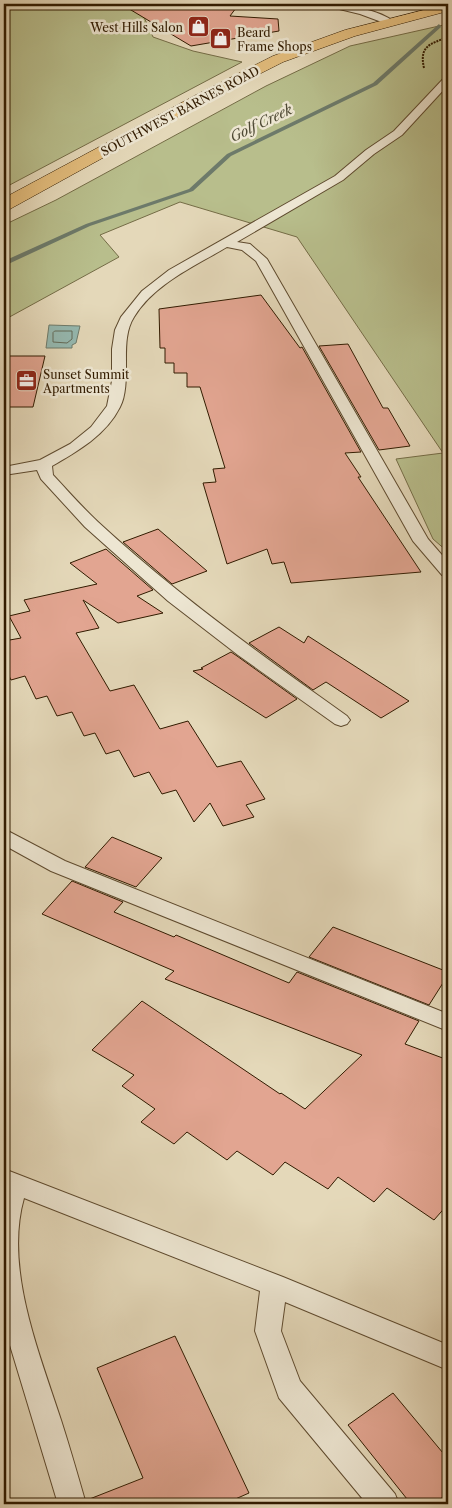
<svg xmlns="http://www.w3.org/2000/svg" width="452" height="1508" viewBox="0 0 452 1508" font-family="'Libre Caslon Text',serif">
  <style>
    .green { fill: #b8be8c; stroke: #746c46 }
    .water { fill: #95b9b1; stroke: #6d7a6a }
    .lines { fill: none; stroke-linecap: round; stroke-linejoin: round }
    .shore { stroke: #636a58; stroke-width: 1 }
    .stream { fill: #6d7a6a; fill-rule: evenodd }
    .building { fill: #e2a591; stroke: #311b00 }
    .lane-casing { stroke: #5e4a2e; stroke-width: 2 }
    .primary-casing { stroke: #311b00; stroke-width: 1 }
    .path { stroke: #311b00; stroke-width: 2; stroke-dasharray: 2 1; stroke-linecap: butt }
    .lane { fill: #ede6d2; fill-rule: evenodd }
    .primary { fill: #e2bc7c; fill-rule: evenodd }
    .labels { text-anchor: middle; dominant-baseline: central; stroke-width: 5; stroke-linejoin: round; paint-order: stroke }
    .far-poi-label { font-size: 12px; fill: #311b00; stroke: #ede6d2; text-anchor: start }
    .far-street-label { font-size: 12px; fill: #311b00; stroke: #ede6d2 }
    .far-water-label { font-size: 14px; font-style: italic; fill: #4f4a35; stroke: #ede6d2 }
  </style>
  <rect width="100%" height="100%" fill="#e4d8b9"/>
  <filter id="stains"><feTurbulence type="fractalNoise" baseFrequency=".004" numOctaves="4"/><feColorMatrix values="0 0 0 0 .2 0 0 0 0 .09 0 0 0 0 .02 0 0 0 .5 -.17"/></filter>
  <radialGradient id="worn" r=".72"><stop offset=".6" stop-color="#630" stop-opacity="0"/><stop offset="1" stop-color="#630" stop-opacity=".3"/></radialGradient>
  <g class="green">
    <path d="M4,4H138L153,37L193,51L242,62L4,188Z"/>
    <path d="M448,24V552L433,539L396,459L443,453L297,237L180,202L100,235L119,257L4,320V225L56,200L266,86L350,46Z"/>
  </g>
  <path class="water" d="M49,325L80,326L76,343L72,345V348H46Z"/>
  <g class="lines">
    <path class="shore" d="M55,331H72V339L67,343L53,342V333Z"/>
    <path class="stream" d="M439,24L441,27L377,85L231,156L193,191L90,226L4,266V261L86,224L189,189L227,154L373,83Z"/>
  </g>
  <g class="building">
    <path d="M121,4H239L230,16L278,19L279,31L191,46Z"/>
    <path d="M261,295L300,348L302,347L361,452L345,453L361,477H358L421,572L291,583L284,562L272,564L267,549L227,564L203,483L216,482L213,469L225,468L200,387H187V373H174V363H165V348H160L159,309Z"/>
    <path d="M348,344L383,408H388L410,446L379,450L319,346Z"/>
    <path d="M4,356H45L33,407H4Z"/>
    <path d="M158,529L207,571L172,584L123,542Z"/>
    <path d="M106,549L153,590L137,596L163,613L118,623L83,600L99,628L76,633L110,691L134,685L160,729L188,721L217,767L241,761L265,799L246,805L254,817L223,826L210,803L194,822L176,790L162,794L149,772L134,777L119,750L106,754L95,733L84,736L72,712L57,716L47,696L36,699L25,676L11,680L4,666V641L21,638L9,616L30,611L24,600L97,584L70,563Z"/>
    <path d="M279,627L304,643L308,636L409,701L381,718L326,682L313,690L249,643Z"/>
    <path d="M231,652L237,656L297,699L266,718L193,671L203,669L201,668Z"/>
    <path d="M112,837L162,858L136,887L85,867Z"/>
    <path d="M72,881L123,902L114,912L174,937L176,935L289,983L297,972L419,1021L405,1044L448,1060V1204L434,1220L387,1188L374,1202L338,1177L328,1189L285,1162L273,1175L237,1151L227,1160L187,1132L174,1144L141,1122L155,1109L122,1086L134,1075L92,1050L142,1001L280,1094L281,1093L305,1109L362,1055L165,979L174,971L42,914Z"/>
    <path d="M333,927L448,972V975L429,1005L309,957Z"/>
    <path d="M175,1336L249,1493L224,1504H88L87,1500L143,1478L97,1368Z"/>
    <path d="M393,1393L448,1459V1493L434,1504H411L348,1425Z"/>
  </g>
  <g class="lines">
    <defs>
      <g id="lane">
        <path d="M326,4C344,4 381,10 394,22L393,24H387L360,14L327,6Z"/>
        <path d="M448,76V85L402,135L374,154L343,180L237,242L250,244L267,259L428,539L448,562V577L442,575L413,541L256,261L242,250L227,247C195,266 154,284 134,317C125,331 126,350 126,366C126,378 126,396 120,407C106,435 78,451 52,466L53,475C68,491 82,507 98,522C176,594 261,655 347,716L350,720L347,724L341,726L335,724L238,655L168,601L85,527L41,479L37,470L4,475V467L40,460L70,444L91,427L107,406L112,381V349L115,330L121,317L142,291L169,270L335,176L366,150L394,131L445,77Z"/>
        <path d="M4,829L65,861L448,1014V1031L51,871L4,845Z"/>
        <path d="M4,1169L283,1277L448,1345V1370L285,1302L281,1331L300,1381L395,1494L399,1504H367L279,1398L255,1331L260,1291L24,1198C4,1268 39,1352 61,1420C70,1448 78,1476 86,1504H58L9,1342L4,1318Z"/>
      </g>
      <path id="primary" d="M448,4V11L355,36L283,62L206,101L10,209L4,210V198L196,95L273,56L345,30Z"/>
    </defs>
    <use href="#lane" class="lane-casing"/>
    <use href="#primary" class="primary-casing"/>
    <path class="path" d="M424,68C419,46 430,44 448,37"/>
    <use href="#lane" class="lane"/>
    <use href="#primary" class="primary"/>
  </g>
  <defs>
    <symbol id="shop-square" viewBox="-11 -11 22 22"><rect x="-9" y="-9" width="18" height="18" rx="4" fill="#8f2418" stroke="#ede6d2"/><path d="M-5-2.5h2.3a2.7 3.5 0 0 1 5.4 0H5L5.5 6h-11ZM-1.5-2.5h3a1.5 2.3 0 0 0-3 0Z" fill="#fff"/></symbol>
    <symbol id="office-square" viewBox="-11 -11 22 22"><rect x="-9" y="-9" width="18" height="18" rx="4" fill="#8f2418" stroke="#ede6d2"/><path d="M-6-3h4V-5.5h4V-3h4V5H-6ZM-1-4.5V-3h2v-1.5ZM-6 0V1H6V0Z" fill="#fff"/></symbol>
  </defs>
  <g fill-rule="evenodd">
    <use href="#shop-square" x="186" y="14" width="25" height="25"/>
    <use href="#shop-square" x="208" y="26" width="25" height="25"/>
    <use href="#office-square" x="14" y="368" width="25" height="25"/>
  </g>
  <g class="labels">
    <g class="far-poi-label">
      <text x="183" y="27" text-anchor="end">West Hills Salon</text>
      <text x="237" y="32">Beard<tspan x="237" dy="14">Frame Shops</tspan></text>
      <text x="43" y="374">Sunset Summit<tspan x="43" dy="14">Apartments</tspan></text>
    </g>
    <g class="far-street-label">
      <text transform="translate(180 111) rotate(-28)">SOUTHWEST BARNES ROAD</text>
    </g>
    <g class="far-water-label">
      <text transform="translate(261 123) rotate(-26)">Golf Creek</text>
    </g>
  </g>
  <rect width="452" height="1508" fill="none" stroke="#e4d8b9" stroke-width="20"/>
  <rect x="5" y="5" width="442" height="1498" fill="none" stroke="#311b00" stroke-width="2.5"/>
  <rect x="10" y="10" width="432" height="1488" fill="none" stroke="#311b00"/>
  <rect width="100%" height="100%" filter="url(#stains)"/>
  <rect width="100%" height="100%" fill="url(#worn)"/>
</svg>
